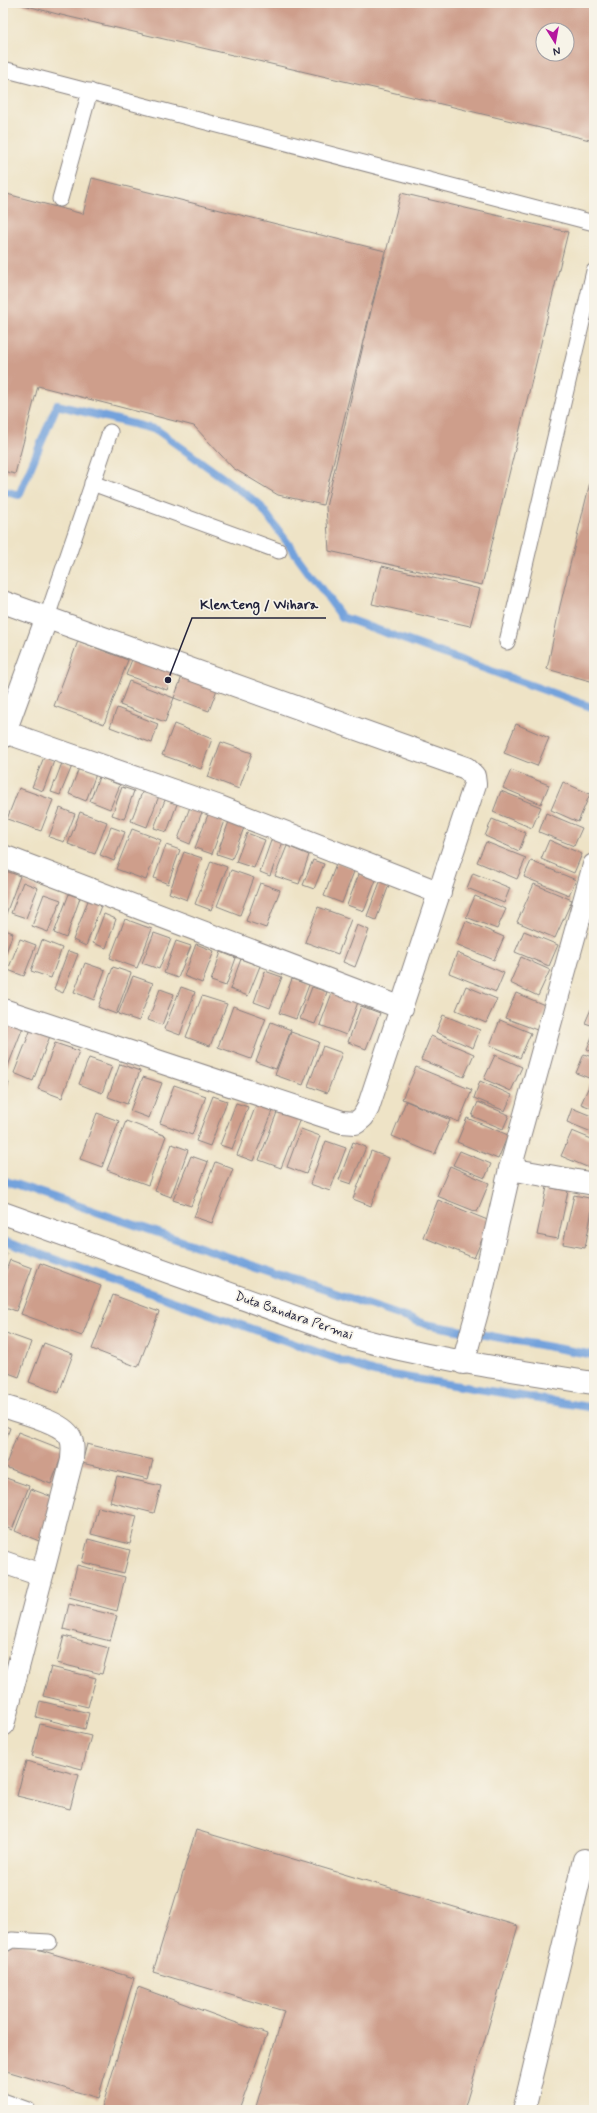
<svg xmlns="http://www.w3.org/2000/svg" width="597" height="2113" viewBox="0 0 597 2113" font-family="Mynerve,sans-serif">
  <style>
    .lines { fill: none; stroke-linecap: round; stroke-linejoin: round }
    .stream { stroke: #73a2dc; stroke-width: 8 }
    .building { fill: #ce9e8b; fill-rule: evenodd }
    .lane-casing { stroke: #888280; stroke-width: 17 }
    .street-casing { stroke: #888280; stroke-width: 24 }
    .lane { stroke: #fff; stroke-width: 15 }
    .street { stroke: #fff; stroke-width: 22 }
    .labels { text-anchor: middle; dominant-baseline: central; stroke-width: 3.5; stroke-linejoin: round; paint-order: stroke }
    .street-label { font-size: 13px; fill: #22223b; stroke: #f7f3e8 }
    .leader { fill: none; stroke: #22223b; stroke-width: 1.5 }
    .callout-dot { fill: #22223b; stroke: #f7f3e8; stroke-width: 1.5 }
    .callout-label { font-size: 14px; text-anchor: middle; font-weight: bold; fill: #22223b; stroke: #f7f3e8; stroke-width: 3.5; stroke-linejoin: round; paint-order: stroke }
  </style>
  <rect width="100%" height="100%" fill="#f7f3e8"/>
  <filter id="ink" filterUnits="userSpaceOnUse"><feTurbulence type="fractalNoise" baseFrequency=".025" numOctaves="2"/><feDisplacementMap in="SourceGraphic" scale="8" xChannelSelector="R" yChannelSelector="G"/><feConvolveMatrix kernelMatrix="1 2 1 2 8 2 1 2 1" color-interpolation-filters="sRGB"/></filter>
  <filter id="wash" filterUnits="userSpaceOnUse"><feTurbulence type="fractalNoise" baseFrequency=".012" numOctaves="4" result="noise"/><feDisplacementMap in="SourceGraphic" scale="16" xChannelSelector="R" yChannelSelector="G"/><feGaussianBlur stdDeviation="0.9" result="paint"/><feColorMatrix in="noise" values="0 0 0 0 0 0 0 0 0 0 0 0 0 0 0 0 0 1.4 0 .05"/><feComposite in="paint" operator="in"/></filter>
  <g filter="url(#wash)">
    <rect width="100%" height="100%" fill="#eee3c6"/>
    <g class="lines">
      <g class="stream">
        <path d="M3,491L19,495L57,405L157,430L259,504L342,617L594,708"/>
        <path d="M3,1180L425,1324L594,1355"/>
        <path d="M3,1241L374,1372L594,1408"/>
      </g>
    </g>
    <g id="blocks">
      <g class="building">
        <path d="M16,3H594V141L408,96L61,15ZM543,30H567V54H543Z"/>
        <path d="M92,178L385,251L323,505L278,495L233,468L194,426L38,386L15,474L3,471V193L83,214Z"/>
        <path d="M401,193L568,232L482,585L329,551L326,507L371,311Z"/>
        <path d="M594,466V682L547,669L560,606Z"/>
        <path d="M382,566L480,589L470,626L372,604Z"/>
        <path d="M78,641L128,660L104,724L54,706Z"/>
        <path d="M133,657L173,672L167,690L126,675Z"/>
        <path d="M184,671L219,684L209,711L174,698L165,722L120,705L129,681L174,698Z"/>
        <path d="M117,708L158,724L152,743L110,727Z"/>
        <path d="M174,724L212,739L201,769L162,755Z"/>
        <path d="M516,724L549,738L537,766L504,753Z"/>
        <path d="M221,742L252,753L239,789L208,777Z"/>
        <path d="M44,757L54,761L43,791L32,787Z"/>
        <path d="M62,763L72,766L60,795L51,792Z"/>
        <path d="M79,768L96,774L86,801L69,794Z"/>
        <path d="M511,770L549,785L541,804L503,788Z"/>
        <path d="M99,777L120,785L110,809L90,801Z"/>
        <path d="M563,782L590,794L578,822L551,810Z"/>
        <path d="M122,787L134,791L124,819L112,815Z"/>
        <path d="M19,788L53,800L41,831L7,819Z"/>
        <path d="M143,790L159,796L147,827L131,821Z"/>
        <path d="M501,791L541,807L532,828L493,812Z"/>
        <path d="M165,800L177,804L167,832L154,828Z"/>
        <path d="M190,807L202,812L190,844L178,839Z"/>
        <path d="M60,808L75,814L64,842L49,837Z"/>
        <path d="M80,812L107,822L95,854L68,844Z"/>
        <path d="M209,812L225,818L212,854L195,848Z"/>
        <path d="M546,813L582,828L574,846L539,832Z"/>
        <path d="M230,819L245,825L232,859L217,854Z"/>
        <path d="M492,819L526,833L519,851L485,836Z"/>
        <path d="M111,827L125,832L114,861L100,855Z"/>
        <path d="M132,829L161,840L146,880L116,869Z"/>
        <path d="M247,833L265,840L254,868L236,862Z"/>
        <path d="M273,835L284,839L270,876L260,872Z"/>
        <path d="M549,840L582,854L574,873L541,859Z"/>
        <path d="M486,842L526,858L517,879L477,862Z"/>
        <path d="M166,845L180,850L168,884L154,878Z"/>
        <path d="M287,846L309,855L299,884L275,876Z"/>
        <path d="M184,852L202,858L187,900L169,893Z"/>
        <path d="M313,860L324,864L314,889L303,885Z"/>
        <path d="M211,861L227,867L211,910L195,904Z"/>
        <path d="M531,861L576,880L569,895L524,877Z"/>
        <path d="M337,862L355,869L342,903L324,896Z"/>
        <path d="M3,870L20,876L3,922Z"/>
        <path d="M231,870L254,878L240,915L217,906Z"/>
        <path d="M473,873L510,888L504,903L467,888Z"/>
        <path d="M359,874L376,880L364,911L347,905Z"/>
        <path d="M23,882L38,888L26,918L11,913Z"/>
        <path d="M380,882L389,885L376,920L367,916Z"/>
        <path d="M260,883L280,890L266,928L246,921Z"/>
        <path d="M534,884L572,900L555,938L517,922Z"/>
        <path d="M44,894L61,900L48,932L32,926Z"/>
        <path d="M69,894L80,898L66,938L54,933Z"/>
        <path d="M475,896L506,909L497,929L466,917Z"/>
        <path d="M89,898L102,903L86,946L73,940Z"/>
        <path d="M318,907L351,919L338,954L305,942Z"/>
        <path d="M104,914L116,919L106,948L93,943Z"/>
        <path d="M125,919L152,929L137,968L110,958Z"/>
        <path d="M466,921L504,937L494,960L456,944Z"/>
        <path d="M357,925L369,930L355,967L343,962Z"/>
        <path d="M3,929L13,933L3,961Z"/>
        <path d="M524,931L558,945L549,966L515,952Z"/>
        <path d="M154,933L171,939L159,969L142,963Z"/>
        <path d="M20,939L36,945L24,976L8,970Z"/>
        <path d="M42,940L62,948L51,978L31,971Z"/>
        <path d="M176,941L191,946L178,978L164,973Z"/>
        <path d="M196,944L214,951L202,983L184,976Z"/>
        <path d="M68,951L78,954L63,993L54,989Z"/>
        <path d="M221,952L236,958L226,986L211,981Z"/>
        <path d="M457,953L504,973L496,992L449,973Z"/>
        <path d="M521,957L550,970L538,996L510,983Z"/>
        <path d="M241,959L260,966L248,996L230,989Z"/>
        <path d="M85,963L105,970L94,1000L74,992Z"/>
        <path d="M113,967L131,973L116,1014L98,1007Z"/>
        <path d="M265,971L282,977L270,1008L254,1002Z"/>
        <path d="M133,976L153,983L139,1021L118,1014Z"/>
        <path d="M292,979L309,985L296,1019L279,1013Z"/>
        <path d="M466,986L497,999L486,1023L456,1010Z"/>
        <path d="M181,987L195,992L180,1035L164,1029Z"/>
        <path d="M312,987L327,992L315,1024L300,1019Z"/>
        <path d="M160,989L174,994L162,1025L148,1020Z"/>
        <path d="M332,993L358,1002L346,1035L320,1025Z"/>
        <path d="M516,993L547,1006L537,1030L505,1018Z"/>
        <path d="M202,996L227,1004L210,1046L186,1037Z"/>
        <path d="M233,1006L266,1018L251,1059L218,1047Z"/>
        <path d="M361,1006L380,1013L366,1049L348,1042Z"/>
        <path d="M591,1009L594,1010V1026L585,1023Z"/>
        <path d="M3,1014L25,1022L8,1066L3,1064Z"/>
        <path d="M443,1015L480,1030L473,1048L436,1032Z"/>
        <path d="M500,1020L531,1033L520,1058L490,1045Z"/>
        <path d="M271,1022L291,1030L276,1069L256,1062Z"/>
        <path d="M31,1029L50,1036L33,1081L14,1073Z"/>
        <path d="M291,1032L319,1042L303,1085L275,1075Z"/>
        <path d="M594,1032V1053L587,1049Z"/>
        <path d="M431,1036L474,1054L464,1077L421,1060Z"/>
        <path d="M55,1043L79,1051L62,1098L38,1089Z"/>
        <path d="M323,1046L342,1053L327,1093L308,1086Z"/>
        <path d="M584,1054L594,1058V1080L576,1073Z"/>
        <path d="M495,1055L522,1067L511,1091L484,1079Z"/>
        <path d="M89,1058L112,1066L102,1093L79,1084Z"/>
        <path d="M120,1064L140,1071L127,1104L108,1097Z"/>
        <path d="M416,1067L472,1090L459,1122L402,1099Z"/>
        <path d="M143,1077L162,1083L149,1118L130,1111Z"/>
        <path d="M3,1080L9,1083L3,1100Z"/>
        <path d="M480,1081L512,1095L505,1111L474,1098Z"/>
        <path d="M590,1084L594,1086V1109L581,1104Z"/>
        <path d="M174,1085L206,1096L192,1135L160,1123Z"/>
        <path d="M213,1096L227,1101L210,1146L196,1141Z"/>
        <path d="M406,1101L450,1120L435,1154L392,1136Z"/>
        <path d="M478,1102L509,1115L503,1129L472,1116Z"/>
        <path d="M236,1103L248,1107L232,1149L220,1145Z"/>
        <path d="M256,1105L273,1111L253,1161L237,1155Z"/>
        <path d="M279,1107L301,1116L281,1168L259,1160Z"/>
        <path d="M572,1108L594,1117V1133L567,1122Z"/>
        <path d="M97,1113L119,1121L102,1167L80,1159Z"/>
        <path d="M467,1118L508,1135L498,1159L457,1142Z"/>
        <path d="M126,1121L166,1136L148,1185L107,1170Z"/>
        <path d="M301,1129L320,1136L306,1174L287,1167Z"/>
        <path d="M572,1131L594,1140V1170L561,1156Z"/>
        <path d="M326,1141L346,1148L330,1191L310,1184Z"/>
        <path d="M353,1142L366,1147L351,1184L339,1180Z"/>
        <path d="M172,1144L188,1150L171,1197L155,1191Z"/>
        <path d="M371,1151L389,1158L371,1206L353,1199Z"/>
        <path d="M460,1151L491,1164L485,1178L453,1165Z"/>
        <path d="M191,1156L208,1162L191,1206L173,1200Z"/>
        <path d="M215,1162L233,1169L212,1223L194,1217Z"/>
        <path d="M450,1166L489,1183L477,1212L437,1196Z"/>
        <path d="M547,1187L568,1191L558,1239L537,1235Z"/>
        <path d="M574,1195L594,1199L585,1248L563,1244Z"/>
        <path d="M438,1200L490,1221L474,1258L423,1237Z"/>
        <path d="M593,1234L594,1235V1248L591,1247Z"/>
        <path d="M3,1252L7,1253L3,1263Z"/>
        <path d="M10,1260L32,1268L16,1311L3,1306V1278Z"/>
        <path d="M40,1263L101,1286L82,1336L21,1314Z"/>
        <path d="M113,1295L159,1312L138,1367L92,1349Z"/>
        <path d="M3,1332L31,1342L19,1377L3,1371Z"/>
        <path d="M44,1343L73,1354L59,1393L29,1382Z"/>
        <path d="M3,1425L10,1428L3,1447Z"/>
        <path d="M18,1432L64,1450L51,1484L5,1467Z"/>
        <path d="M87,1444L153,1460L148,1479L82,1463Z"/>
        <path d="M117,1476L161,1486L154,1513L110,1502Z"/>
        <path d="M3,1477L29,1486L12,1530L3,1526Z"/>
        <path d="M31,1489L55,1498L39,1541L15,1531Z"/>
        <path d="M98,1507L137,1516L130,1544L91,1534Z"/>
        <path d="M88,1539L130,1550L124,1573L82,1562Z"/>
        <path d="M77,1565L125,1577L117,1611L69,1598Z"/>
        <path d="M69,1604L117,1616L110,1641L63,1629Z"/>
        <path d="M64,1636L109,1648L102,1674L57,1663Z"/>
        <path d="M51,1667L96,1678L88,1707L43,1696Z"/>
        <path d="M40,1701L89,1713L85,1729L36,1717Z"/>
        <path d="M40,1724L91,1736L82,1769L32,1756Z"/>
        <path d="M26,1761L79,1775L70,1809L17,1796Z"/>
        <path d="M196,1830L518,1926L464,2110H255L284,2011L153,1972Z"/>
        <path d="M10,1941L134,1978L98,2098L3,2070V1964Z"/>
        <path d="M138,1987L267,2034L239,2110H106L102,2108Z"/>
      </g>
    </g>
  </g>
  <g filter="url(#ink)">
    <use href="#blocks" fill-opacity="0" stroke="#888280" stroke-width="1"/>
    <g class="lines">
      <defs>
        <g id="lane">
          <path d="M3,69L594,223"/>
          <path d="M60,199L90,91"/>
          <path d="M92,483L279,551"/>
          <path d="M47,617L110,432"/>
          <path d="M507,642L594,271"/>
          <path d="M3,1945L12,1940L49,1942"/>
          <path d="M3,2101L28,2110"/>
        </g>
        <g id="street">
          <path d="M3,602L466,768L474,776L475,784L368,1108L363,1117L356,1123L342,1122L3,1010"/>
          <path d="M5,732L220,807L440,893"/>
          <path d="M3,737L47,617"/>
          <path d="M3,856L402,1008"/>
          <path d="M510,1169L594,1184"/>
          <path d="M3,1213L351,1337C431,1359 512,1370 594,1383"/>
          <path d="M463,1363L478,1309L510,1169L594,865"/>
          <path d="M3,1406C20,1412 65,1422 71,1439C74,1446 72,1453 72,1460L3,1725"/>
          <path d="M3,1562L41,1575"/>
          <path d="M524,2110L584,1860"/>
        </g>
      </defs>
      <use href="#lane" class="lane-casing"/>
      <use href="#street" class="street-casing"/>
      <use href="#lane" class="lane"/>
      <use href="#street" class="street"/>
    </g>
  </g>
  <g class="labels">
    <g class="street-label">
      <text transform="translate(294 1316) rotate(19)">Duta Bandara Permai</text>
    </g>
  </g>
  <path class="leader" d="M168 680L192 618H326"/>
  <circle class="callout-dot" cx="168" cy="680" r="4"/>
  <g class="callout-label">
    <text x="259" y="609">Klenteng / Wihara</text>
  </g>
  <rect width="597" height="2113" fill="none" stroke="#f7f3e8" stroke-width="16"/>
  <g transform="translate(555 42) rotate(169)"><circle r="19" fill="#f7f3e8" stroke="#a29fa3"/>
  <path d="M0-3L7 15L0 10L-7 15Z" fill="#b5179e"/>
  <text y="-6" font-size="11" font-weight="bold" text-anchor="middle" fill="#22223b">N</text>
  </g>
</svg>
